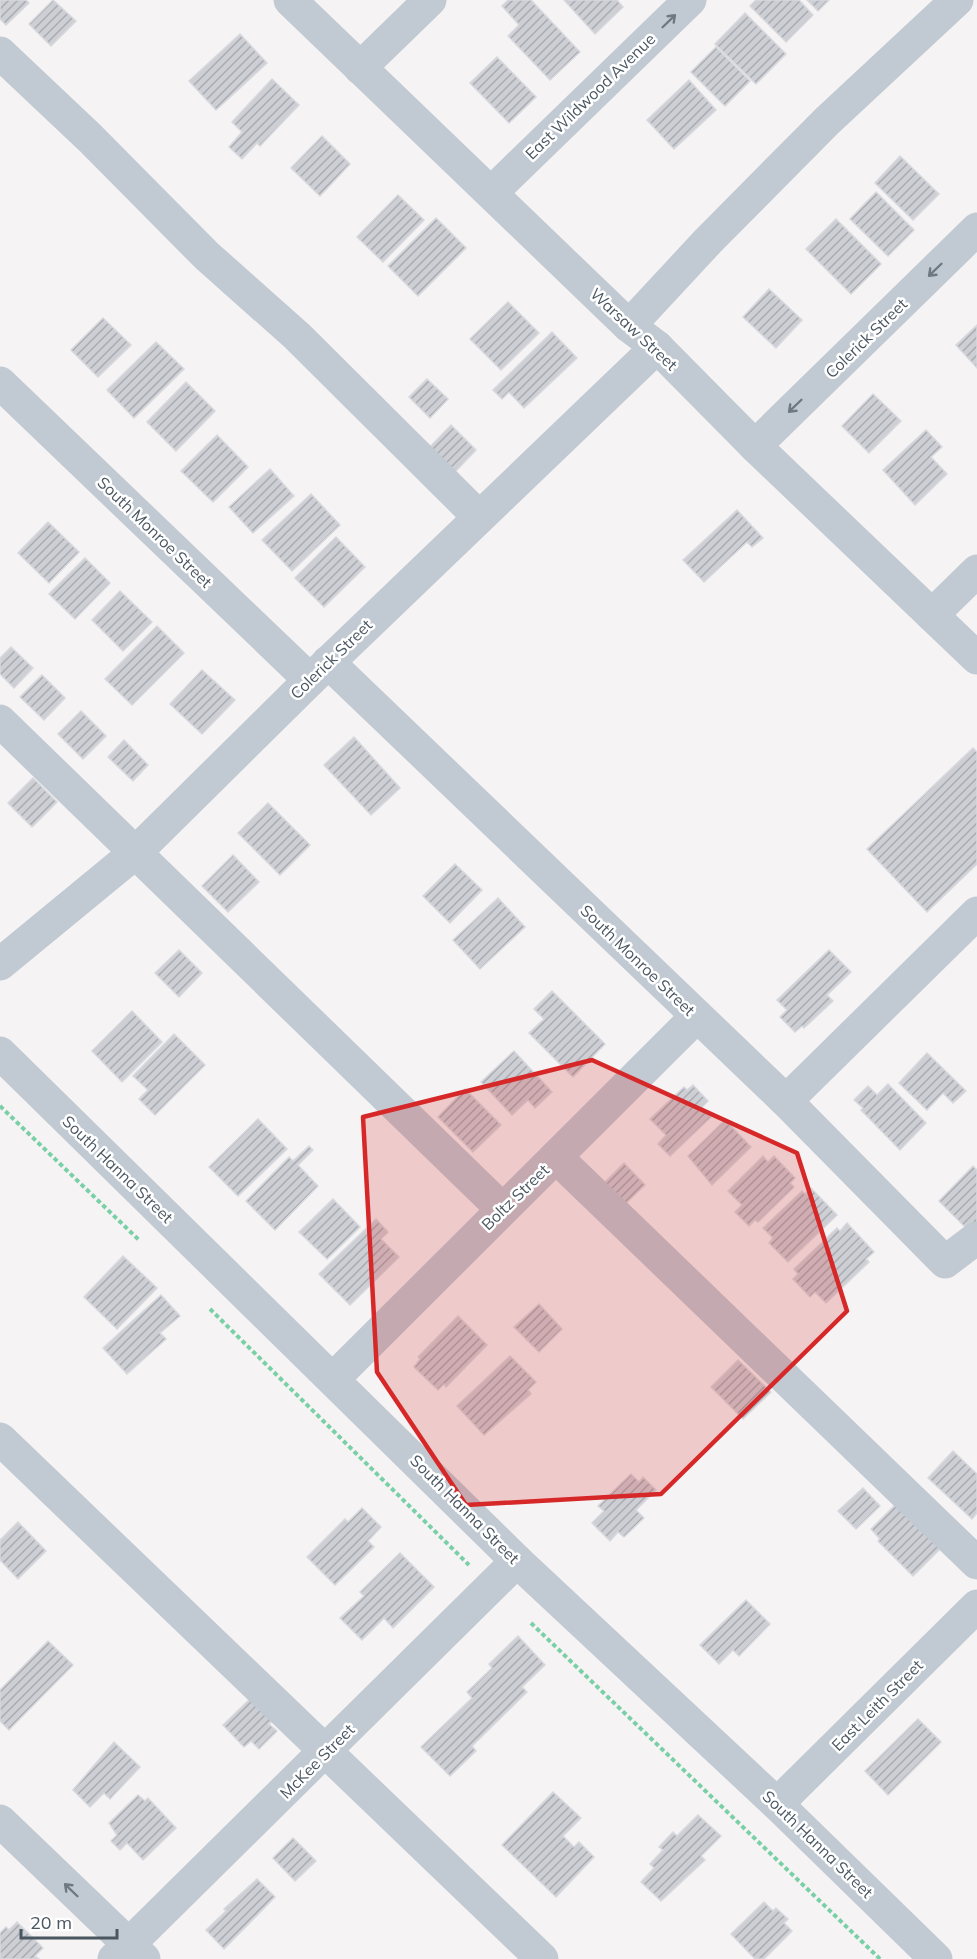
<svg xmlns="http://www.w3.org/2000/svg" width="977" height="1959" viewBox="0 0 977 1959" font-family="Mulish,sans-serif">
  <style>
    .building { fill: url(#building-hatch); stroke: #d7d9de; stroke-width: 1.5 }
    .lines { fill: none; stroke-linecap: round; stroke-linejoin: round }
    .path { stroke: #7ad0a6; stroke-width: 4; stroke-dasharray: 4.5 3; stroke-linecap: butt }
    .minor { stroke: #c1cad2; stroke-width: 33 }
    .oneway { stroke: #6e7983 }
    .marked { fill: #d62828; fill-opacity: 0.2; stroke: #d62828; stroke-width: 4.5; stroke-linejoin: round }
    .labels { text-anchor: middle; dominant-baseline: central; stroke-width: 5; stroke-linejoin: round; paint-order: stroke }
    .street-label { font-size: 16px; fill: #4a5661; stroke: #fff }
  </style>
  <defs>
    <pattern id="building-hatch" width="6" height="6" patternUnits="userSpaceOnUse" patternTransform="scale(1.5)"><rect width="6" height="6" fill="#cdcfd5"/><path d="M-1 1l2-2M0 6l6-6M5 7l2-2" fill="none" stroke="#a8abb0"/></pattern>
  </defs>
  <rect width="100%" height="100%" fill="#f5f3f3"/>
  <g class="building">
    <path d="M0,0H26L29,3L6,25L0,19Z"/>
    <path d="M53,0L76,21L51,46L29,24Z"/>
    <path d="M508,0H531L580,52L550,80L508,36L519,25L502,6Z"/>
    <path d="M564,0H617L623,7L595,34Z"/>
    <path d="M756,0H799L813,15L786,42L750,6Z"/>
    <path d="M807,0H829L818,11Z"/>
    <path d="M745,13L786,54L756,84L715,44Z"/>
    <path d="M240,34L267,63L216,110L189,81Z"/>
    <path d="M716,47L750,81L725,106L691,72Z"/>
    <path d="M497,57L536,97L509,123L470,83Z"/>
    <path d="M272,79L299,105L260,146L257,143L242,159L229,147L242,132L232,122Z"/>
    <path d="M689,80L716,110L674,149L647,120Z"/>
    <path d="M322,136L350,164L320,196L291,168Z"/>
    <path d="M900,156L939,194L913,220L875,183Z"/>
    <path d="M876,192L914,230L888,256L850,219Z"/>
    <path d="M398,195L424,220L383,262L357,237Z"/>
    <path d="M436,218L466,248L418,296L388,266Z"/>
    <path d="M836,219L881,264L851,294L806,249Z"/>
    <path d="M769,289L802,320L776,348L743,317Z"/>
    <path d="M508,302L539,333L501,370L470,339Z"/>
    <path d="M103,318L131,345L98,377L71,350Z"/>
    <path d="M977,325V368L956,345Z"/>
    <path d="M552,332L577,358L524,408L509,392L502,399L493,390Z"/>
    <path d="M156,342L184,369L134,418L107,390Z"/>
    <path d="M427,379L448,399L430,418L409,397Z"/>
    <path d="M186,382L215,411L176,451L147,422Z"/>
    <path d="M873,394L901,421L869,453L842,426Z"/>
    <path d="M451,425L476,450L453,474L428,449Z"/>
    <path d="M926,430L942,447L931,457L947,474L915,505L883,470Z"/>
    <path d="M217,435L248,467L213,502L181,471Z"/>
    <path d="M270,469L294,496L253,533L229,507Z"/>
    <path d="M311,494L340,525L292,571L262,540Z"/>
    <path d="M737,510L763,538L752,547L747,542L704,582L683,560Z"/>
    <path d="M48,522L79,552L49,583L18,553Z"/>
    <path d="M336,537L365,567L324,607L295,578Z"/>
    <path d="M85,558L110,583L75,619L49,594Z"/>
    <path d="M120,591L152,622L123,651L92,620Z"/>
    <path d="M157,626L184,653L132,705L105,679Z"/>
    <path d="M11,647L33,668L14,688L0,674V658Z"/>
    <path d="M202,670L235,700L202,734L170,704Z"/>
    <path d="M42,675L65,698L44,720L20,697Z"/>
    <path d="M81,711L106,736L83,759L58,734Z"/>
    <path d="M354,737L400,788L371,815L324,765Z"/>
    <path d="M124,740L148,765L133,781L108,757Z"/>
    <path d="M973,748L977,752V864L927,912L867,849Z"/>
    <path d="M33,778L57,802L32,827L8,803Z"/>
    <path d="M268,803L310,845L280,875L238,833Z"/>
    <path d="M233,855L259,882L228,912L202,886Z"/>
    <path d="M455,864L482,890L450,923L423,896Z"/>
    <path d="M498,898L525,927L480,969L453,940Z"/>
    <path d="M179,950L202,973L179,997L155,973Z"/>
    <path d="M829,950L851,972L827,995L833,1001L804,1028L802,1026L795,1032L780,1017L787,1010L777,1000Z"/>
    <path d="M552,991L605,1044L573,1077L529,1033L544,1019L534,1009Z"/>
    <path d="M132,1011L162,1042L122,1082L92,1051Z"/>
    <path d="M174,1034L205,1065L155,1115L139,1099L148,1090L133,1076Z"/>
    <path d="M514,1051L552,1092L535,1108L528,1100L512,1115L481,1082Z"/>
    <path d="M927,1053L966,1091L953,1103L943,1093L927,1110L899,1083Z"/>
    <path d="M888,1084L926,1123L900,1150L861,1110L863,1108L854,1100L868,1086L877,1095Z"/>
    <path d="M693,1085L708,1101L702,1107L711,1117L670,1156L658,1144L666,1135L650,1119L684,1087L687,1090Z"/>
    <path d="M465,1089L501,1125L473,1152L438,1117Z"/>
    <path d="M258,1119L287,1149L238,1196L209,1167Z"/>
    <path d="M725,1120L751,1147L712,1185L688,1156Z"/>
    <path d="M309,1146L313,1150L298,1165L318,1186L275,1230L246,1201L289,1157L293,1161Z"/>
    <path d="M763,1156L768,1162L774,1156L795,1178L790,1183L794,1187L758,1222L755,1220L749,1226L735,1212L742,1205L728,1191Z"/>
    <path d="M624,1163L645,1185L621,1208L600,1187Z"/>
    <path d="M973,1166L977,1170V1223L969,1231L939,1201Z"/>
    <path d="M811,1188L837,1215L788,1262L769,1243L773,1238L763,1228L802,1191L805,1194Z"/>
    <path d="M333,1199L360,1227L327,1259L299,1232Z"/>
    <path d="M376,1219L388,1232L381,1239L399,1257L350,1305L319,1274Z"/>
    <path d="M847,1223L874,1252L866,1259L869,1262L826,1303L815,1292L810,1297L793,1279L798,1274L794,1269L837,1228L840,1231Z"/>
    <path d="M123,1256L157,1288L117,1329L84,1297Z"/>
    <path d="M161,1295L180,1316L160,1333L166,1339L127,1374L103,1348Z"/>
    <path d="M539,1304L562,1329L539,1352L514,1327Z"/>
    <path d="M458,1316L487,1345L446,1387L444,1384L438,1390L414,1367L420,1359L418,1357Z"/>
    <path d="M510,1356L536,1382L528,1390L531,1394L484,1435L457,1406Z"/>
    <path d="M738,1360L771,1392L743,1419L711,1387Z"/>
    <path d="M953,1451L977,1474V1513L972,1519L928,1478Z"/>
    <path d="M631,1474L639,1482L643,1477L656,1490L636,1510L644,1518L624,1537L618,1532L610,1541L592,1523L604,1511L598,1506Z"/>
    <path d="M863,1488L880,1506L856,1529L838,1511Z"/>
    <path d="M898,1502L942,1547L913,1576L878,1541L880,1539L871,1529Z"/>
    <path d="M362,1508L381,1527L368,1541L374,1547L335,1585L307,1557L345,1519L348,1522Z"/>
    <path d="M18,1522L46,1551L18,1579L0,1560V1540Z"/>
    <path d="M400,1553L434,1587L393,1628L384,1618L362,1640L340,1618L364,1596L360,1592Z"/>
    <path d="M746,1600L770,1624L739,1656L733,1650L719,1664L700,1645Z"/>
    <path d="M518,1636L545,1665L522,1687L527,1692L472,1746L476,1751L450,1776L421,1747L472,1698L467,1692L492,1668L489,1664Z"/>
    <path d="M48,1641L73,1665L9,1730L0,1721V1690Z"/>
    <path d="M254,1695L275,1718L269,1724L277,1731L259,1749L251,1741L244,1747L223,1725Z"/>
    <path d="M918,1719L941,1742L888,1795L865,1771Z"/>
    <path d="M114,1742L140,1767L110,1799L104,1793L90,1807L73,1790Z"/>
    <path d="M553,1792L581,1818L563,1836L574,1847L579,1842L594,1857L556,1897L502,1845Z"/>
    <path d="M138,1795L145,1801L148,1798L176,1828L143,1860L127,1843L120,1850L111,1841L117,1835L109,1823Z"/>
    <path d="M698,1815L721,1836L701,1856L705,1860L661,1901L641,1882L654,1868L650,1864L663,1850L659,1847L673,1832L677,1836Z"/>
    <path d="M293,1838L316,1861L295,1881L273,1858Z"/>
    <path d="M257,1879L275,1897L224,1949L206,1930L226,1911L224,1909Z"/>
    <path d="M764,1902L773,1911L776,1908L788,1919L784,1923L792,1931L764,1959H755L731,1934Z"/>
    <path d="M17,1922L43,1948L35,1956L39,1959H0V1933L6,1927L9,1930Z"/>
  </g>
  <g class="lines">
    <g class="path">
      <path d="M0,1106L140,1241"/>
      <path d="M210,1309L469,1565"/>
      <path d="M531,1623L880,1959"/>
    </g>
    <g class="minor">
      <path d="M290,0L629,326L657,347L755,446L977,658"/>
      <path d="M0,53L90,138L207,256L297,336L479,517"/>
      <path d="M360,68L430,0"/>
      <path d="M491,193L690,0"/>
      <path d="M629,326L708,241L827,121L957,0"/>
      <path d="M0,383L310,680"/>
      <path d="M755,446L977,229"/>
      <path d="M932,615L977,571"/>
      <path d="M328,662L786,1101L945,1262L977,1238"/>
      <path d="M0,721L502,1209"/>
      <path d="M0,964L135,853L310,680L657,347"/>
      <path d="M0,1053L517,1561L777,1804L936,1959"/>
      <path d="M786,1101L977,913"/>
      <path d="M556,1157L977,1563"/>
      <path d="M334,1378L697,1016"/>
      <path d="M0,1439L542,1959"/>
      <path d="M777,1804L977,1606"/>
      <path d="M0,1821L144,1959"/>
      <path d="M114,1959L517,1561"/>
    </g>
  </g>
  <defs><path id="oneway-shaft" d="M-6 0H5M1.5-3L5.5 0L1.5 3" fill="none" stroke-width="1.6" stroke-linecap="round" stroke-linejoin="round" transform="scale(1.5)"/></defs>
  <g class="oneway">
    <use href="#oneway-shaft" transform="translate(669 21) rotate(-44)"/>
    <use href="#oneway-shaft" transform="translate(935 270) rotate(136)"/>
    <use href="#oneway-shaft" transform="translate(795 406) rotate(136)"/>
    <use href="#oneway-shaft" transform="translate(71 1890) rotate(-136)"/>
  </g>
  <path class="marked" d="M592,1060L797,1153L847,1311L661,1494L466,1505L377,1372L363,1117Z"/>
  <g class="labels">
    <g class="street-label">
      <text transform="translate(590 96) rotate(-44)">East Wildwood Avenue</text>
      <text transform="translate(634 329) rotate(43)">Warsaw Street</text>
      <text transform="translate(866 338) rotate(-44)">Colerick Street</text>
      <text transform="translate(155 532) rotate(44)">South Monroe Street</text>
      <text transform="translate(331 659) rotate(-44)">Colerick Street</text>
      <text transform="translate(638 960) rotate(44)">South Monroe Street</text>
      <text transform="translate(118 1169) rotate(44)">South Hanna Street</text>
      <text transform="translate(515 1197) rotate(-44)">Boltz Street</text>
      <text transform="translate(465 1509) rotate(45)">South Hanna Street</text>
      <text transform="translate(877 1705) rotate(-45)">East Leith Street</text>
      <text transform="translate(317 1761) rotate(-45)">McKee Street</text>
      <text transform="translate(818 1844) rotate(44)">South Hanna Street</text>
    </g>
  </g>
  <path d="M21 1929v9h96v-9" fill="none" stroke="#4a5661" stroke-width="3"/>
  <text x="30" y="1929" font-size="18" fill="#4a5661" stroke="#ffffff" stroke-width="4.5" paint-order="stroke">20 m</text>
</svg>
